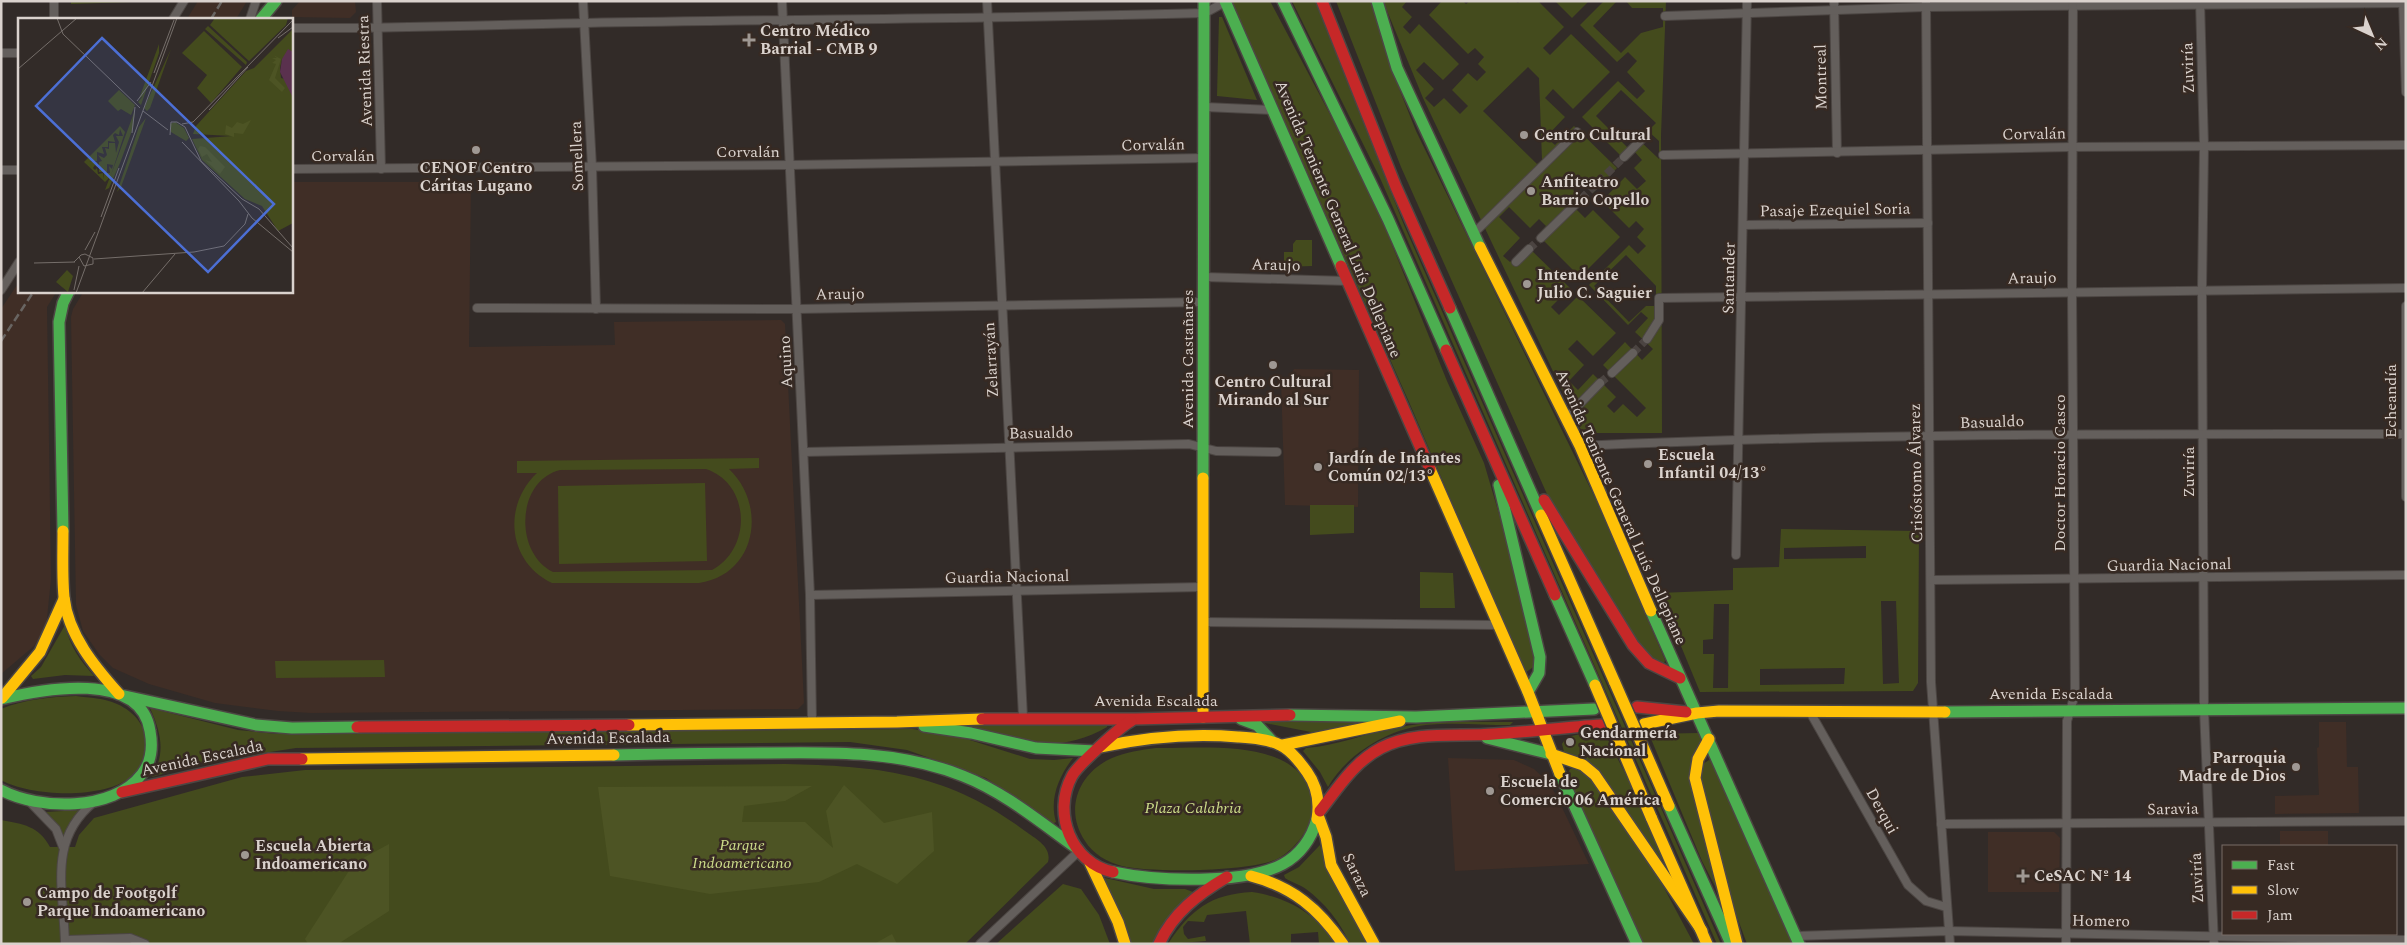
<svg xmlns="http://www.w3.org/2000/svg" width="2407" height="945" viewBox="0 0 2407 945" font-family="Spectral,serif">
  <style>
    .built { fill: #402e26 }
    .green { fill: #444b1d; fill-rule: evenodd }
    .forest { fill: #4d5424 }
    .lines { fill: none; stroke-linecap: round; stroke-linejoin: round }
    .street-tunnel { stroke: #4b4441; stroke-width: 8; stroke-dasharray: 8 4; stroke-linecap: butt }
    .street-casing { stroke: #4c4643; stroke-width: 10 }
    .fast-casing { stroke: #4c4643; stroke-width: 14 }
    .slow-casing { stroke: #4c4643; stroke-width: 14 }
    .jam-casing { stroke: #4c4643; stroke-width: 14 }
    .street { stroke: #645f5c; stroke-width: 8 }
    .fast { stroke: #4caf50; stroke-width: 11 }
    .slow { stroke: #ffc107; stroke-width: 11 }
    .jam { stroke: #c62828; stroke-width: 11 }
    .rail { stroke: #696562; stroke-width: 2.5; stroke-dasharray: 8 4; stroke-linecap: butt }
    .slow-bridge-casing { stroke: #4c4643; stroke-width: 14; stroke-linecap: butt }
    .slow-bridge { stroke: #ffc107; stroke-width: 11 }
    .poi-dot { fill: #9f9893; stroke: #372a23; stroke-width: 2 }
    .labels { text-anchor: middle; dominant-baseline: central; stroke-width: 5; stroke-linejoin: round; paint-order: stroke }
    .poi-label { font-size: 16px; font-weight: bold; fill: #dad2cd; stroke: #372a23; text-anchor: start }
    .street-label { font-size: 16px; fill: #dad2cd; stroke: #372a23 }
    .park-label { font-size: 16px; font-style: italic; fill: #ccdc89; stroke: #372a23 }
    .inset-road { fill: none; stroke: #756e6a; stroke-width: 1 }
    .view { fill: #4c6fd5; fill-opacity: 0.15; stroke: #4c6fd5; stroke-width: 2.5 }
    .inset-edge { fill: none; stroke: #dad2cd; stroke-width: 2.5 }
  </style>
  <rect width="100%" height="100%" fill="#322b28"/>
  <g class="built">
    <path d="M198,1H247L236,19H187Z"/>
    <path d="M300,1H355L356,12L350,18L292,17V10Z"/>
    <path d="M291,182H471L469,347L615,345L614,322L781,320L785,324L804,703L798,709L311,713L278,711L215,703L149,684L113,668L99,654L83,631L76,605L71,317L73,309L84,291H291Z"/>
    <path d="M19,282V291H57L47,307L51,579L46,628L34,646L1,674V309Z"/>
    <path d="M1294,369L1359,370L1358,507L1285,505L1281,381L1290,377Z"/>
    <path d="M2319,722H2346L2347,767H2358L2359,813L2275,814V796L2319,795L2317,748L2319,747Z"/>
    <path d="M1448,758L1514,760L1534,769L1549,783L1556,795L1589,864L1455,871Z"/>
    <rect x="2280" y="831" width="48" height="15"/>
    <path d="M1988,832H2054L2060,838L2059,892H1988Z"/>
  </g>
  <g class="green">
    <path d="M71,1H132V2L71,4Z"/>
    <path d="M1231,1H1270L1369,188L1447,381L1484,463L1512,558L1536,665L1525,673L1409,402Z"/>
    <path d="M1292,1H1315L1404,225L1721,944H1717L1380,178Z"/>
    <path d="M1336,1H1376L1400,91L1416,131L1596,500L1665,660L1664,664H1652L1555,512L1401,167Z"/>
    <path d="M1383,1H1407L1402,7L1412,17L1403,27L1410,34L1419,24L1459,64L1443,80L1424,62L1416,70L1434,89L1425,98L1434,107L1444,98L1460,114L1468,106L1452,90L1468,73L1477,81L1486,72L1478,64L1484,57L1475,48L1468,54L1429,15L1442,1H1463L1466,4L1470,1H1515L1518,3L1520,1H1538L1564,27L1543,48L1550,55L1571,34L1610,72L1573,109L1553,89L1545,98L1565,117L1546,137L1555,145L1574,126L1617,168L1593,193L1582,182L1573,190L1584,201L1576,209L1585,218L1593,210L1620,237L1580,277L1538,235L1546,226L1539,219L1530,228L1509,207L1499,217L1520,238L1503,256L1510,262L1527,246L1570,288L1551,307L1559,315L1578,296L1616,333L1593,356L1577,340L1568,349L1584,365L1569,381L1578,390L1593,374L1616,397L1607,406L1614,413L1623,404L1637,417L1646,408L1603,365L1625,342L1642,360L1653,349L1635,332L1648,318L1641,312L1628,325L1589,285L1629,245L1638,254L1646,246L1637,237L1644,229L1636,221L1629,228L1602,201L1625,177L1637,189L1646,181L1634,168L1642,160L1634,151L1625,160L1582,117L1618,81L1637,99L1645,91L1627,72L1637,61L1628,52L1617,62L1580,25L1604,1H1617L1593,26L1621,53L1641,33L1663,27V8H1632L1626,1H1666L1661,135L1662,433H1585L1580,428L1423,98ZM1528,67L1539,78L1542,160L1537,164L1483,111ZM1621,90L1656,123L1648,131L1659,141V159L1639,140L1629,149L1596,116ZM1626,255L1656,286V306H1646L1629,322L1594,286Z"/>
    <path d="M1555,1H1589L1572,18Z"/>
    <path d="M1219,17H1222L1257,100L1217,96Z"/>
    <path d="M1296,240H1312V266L1284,267V252H1293V244Z"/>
    <path d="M759,458V468L729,469C768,506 756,575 699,583H552C508,562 502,506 537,473H517V461ZM706,469C751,484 752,549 712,570L553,572C514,553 516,481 560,470Z"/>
    <path d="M705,483L707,561L559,564L558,486Z"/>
    <path d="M1310,505H1354V533L1310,535Z"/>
    <path d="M1781,529L1919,531L1918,683L1913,691L1700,692L1659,593L1733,590V568L1779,567ZM1866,546V558L1784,559V548ZM1881,601H1896L1899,683L1883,684ZM1729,604L1728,688H1713L1714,654H1703V640L1713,639L1714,604ZM1845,668L1844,684L1760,685V669Z"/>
    <path d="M1420,572L1453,573L1455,608H1420Z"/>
    <path d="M65,625C70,647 80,660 94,676L65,675L33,679L31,676L41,667Z"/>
    <path d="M384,660L385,677L276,678L275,661Z"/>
    <path d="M76,696C90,698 104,698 117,704C147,717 158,751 133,775C107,800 31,797 1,780V709C25,699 50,697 76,696Z"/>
    <path d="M150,708L238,730L277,734L912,729L954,735L1030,759L1054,760L1073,758C1059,776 1049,799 1056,822L1052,824L986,778L907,750L850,742L296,748L204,762L152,777C166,752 161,733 150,708Z"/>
    <path d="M1380,719L1337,731L1316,733L1254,721Z"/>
    <path d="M1108,722L1107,727C1052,759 1010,737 954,724Z"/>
    <path d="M1513,722L1510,725C1483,725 1453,722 1426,725C1388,729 1347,754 1328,787L1320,772L1303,751L1306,748C1338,746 1368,732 1400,727C1437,720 1476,722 1513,722Z"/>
    <path d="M1698,733L1702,741L1698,751L1718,892L1702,861L1649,734Z"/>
    <path d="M1605,734L1628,779L1663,859L1657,861L1600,774L1564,752L1562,744C1569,730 1592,735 1605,734Z"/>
    <path d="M1156,748C1205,749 1313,735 1312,810C1311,829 1295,849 1279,858C1254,872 1150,873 1122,866C1107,862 1093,854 1085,841C1064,810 1078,773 1112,758C1126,752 1141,750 1156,748Z"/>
    <path d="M1709,760L1713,762L1793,944H1747L1736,914L1699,777L1703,764Z"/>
    <path d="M785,764C879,766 948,773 1025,831C1036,839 1052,847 1048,862L965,944H1V820C23,824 39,826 50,847H75L79,835L94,818L242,777L305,770Z"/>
    <path d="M1575,767L1586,772L1655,871L1694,944H1643L1569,780L1568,773L1570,769Z"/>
    <path d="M80,810L72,819L63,839L55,822L46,812Z"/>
    <path d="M1320,845L1331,877L1369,944H1350C1341,923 1324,902 1306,889C1299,884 1291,882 1285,878L1284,875L1299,867Z"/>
    <path d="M1101,877L1154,889H1185L1193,892L1154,944H1131L1122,915Z"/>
    <path d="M1063,884L1081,889L1099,915L1110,944H996Z"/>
    <path d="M1252,892C1286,897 1317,914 1336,944H1319L1318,932L1291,934V944H1250L1246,911L1207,915L1204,922L1188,921L1183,927L1184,934L1188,939L1205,936L1206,941L1168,944C1190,910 1211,894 1252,892Z"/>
  </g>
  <g class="forest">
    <path d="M844,785L884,823L932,812L934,851L897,884L857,864L819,882L710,894L610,876L598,787L812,786L785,801L744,806L742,822H805L833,848L826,811Z"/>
    <path d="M389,844V911L338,944H308L305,939L354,863Z"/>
    <path d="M892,934L897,944H874Z"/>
  </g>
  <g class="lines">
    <g class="street-tunnel">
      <path d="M1581,199L1624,157"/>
      <path d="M1529,249L1541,238"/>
      <path d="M1633,353L1647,339"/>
      <path d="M1600,383L1612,373"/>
    </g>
    <defs>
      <g id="street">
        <path d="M54,1V19"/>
        <path d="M377,1L381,169"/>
        <path d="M583,1L592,167L596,309"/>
        <path d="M782,1L810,595L812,722"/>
        <path d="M987,1L1023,717"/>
        <path d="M1834,1L1837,153"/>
        <path d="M1926,1L1931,682L1950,944"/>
        <path d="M2200,1L2204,146L2202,290L2204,709L2214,944"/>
        <path d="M2403,1L2406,92"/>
        <path d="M1665,16L1926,7L2406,3"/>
        <path d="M173,19L184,1"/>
        <path d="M250,19L256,1"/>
        <path d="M291,28C389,29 487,25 585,23C792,19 998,19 1205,13L1225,2"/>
        <path d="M1,53H19"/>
        <path d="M1205,107L1273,110"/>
        <path d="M1663,155L2072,147L2406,145"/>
        <path d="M1624,157L1645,136"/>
        <path d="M291,169L790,165L1205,158"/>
        <path d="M1,170H19"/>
        <path d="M1744,225L1928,223"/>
        <path d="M1473,234L1577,132"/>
        <path d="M1541,238L1581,199"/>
        <path d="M1516,262L1529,249"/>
        <path d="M1204,277L1348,281"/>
        <path d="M1,290L19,262"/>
        <path d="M2406,306V497"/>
        <path d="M477,308L797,309L1204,302"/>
        <path d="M1647,339L1659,320V298L2406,288"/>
        <path d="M1612,373L1633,353"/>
        <path d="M1566,418L1600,383"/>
        <path d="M1580,446C1855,433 2130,434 2406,434"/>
        <path d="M804,452L1189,444L1216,451L1277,452"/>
        <path d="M1736,555L1747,1"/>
        <path d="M1932,580L2406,575"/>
        <path d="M810,595L1203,587"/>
        <path d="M1203,622L1497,625"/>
        <path d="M1810,712L1908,885L1926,901L1946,907"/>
        <path d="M29,801L56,829L63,847"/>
        <path d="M1941,824L2406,821"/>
        <path d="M1796,936L1948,931L2406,940"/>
        <path d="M65,940L130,938L145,944"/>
        <path d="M65,944C64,890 47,840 94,802"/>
        <path d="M980,944L1079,851"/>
        <path d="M2066,944L2067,721L2075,694L2072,291L2073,1"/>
      </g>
      <g id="fast">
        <path d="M1225,1L1341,266"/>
        <path d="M1283,1L1388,219L1446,350"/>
        <path d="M1377,1L1397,68L1480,247"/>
        <path d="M261,19L276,1"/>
        <path d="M1450,308L1541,515"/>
        <path d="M1203,478L1204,1"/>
        <path d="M1499,485L1540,657L1539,673L1528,692"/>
        <path d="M63,531L59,322L63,303L69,291"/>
        <path d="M1555,595L1595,685"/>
        <path d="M1651,611L1799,944"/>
        <path d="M125,696L256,725L292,728L357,727"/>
        <path d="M1,699C42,689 141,670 150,731C153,747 152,761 142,774C113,812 39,810 1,790"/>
        <path d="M1945,712L2406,708"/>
        <path d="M1290,715L1416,717L1594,709"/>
        <path d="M1241,719L1257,725L1272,741"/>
        <path d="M924,726L971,733L1036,748L1095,751"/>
        <path d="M1487,738L1551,754"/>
        <path d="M614,755C663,754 712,753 761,753C829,752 899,750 963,776C1004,792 1040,822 1075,847"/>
        <path d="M1560,774L1637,944"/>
        <path d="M1669,806L1731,944"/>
        <path d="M1113,872C1155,881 1245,885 1283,864C1301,854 1312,837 1317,819"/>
      </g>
      <g id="slow">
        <path d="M1480,247L1580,446L1651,611"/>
        <path d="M1430,469L1528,692L1560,774"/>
        <path d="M1541,515L1615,683"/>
        <path d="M63,531C63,553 62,576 64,597C68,635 95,667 119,694"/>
        <path d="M2,698L40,652L64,599"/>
        <path d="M1203,717V478"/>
        <path d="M1644,724L1697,713L1719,711L1945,712"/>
        <path d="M629,725L897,722L982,719"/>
        <path d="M1709,739L1698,759L1695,778L1737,944"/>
        <path d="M1283,745L1400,721"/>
        <path d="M1101,747C1147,737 1191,733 1238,737C1252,738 1268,739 1280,745C1291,750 1300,762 1307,772C1317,786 1320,801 1317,819"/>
        <path d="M1551,754L1583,765L1595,775L1702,931"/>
        <path d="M302,759L614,755"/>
        <path d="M1651,817L1707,944"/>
        <path d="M1319,818L1326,837L1331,865L1374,944"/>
        <path d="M1090,863L1118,922L1125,944"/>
        <path d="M1251,876C1293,887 1319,909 1343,944"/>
      </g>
      <g id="jam">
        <path d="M1322,1L1396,187L1450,308"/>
        <path d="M1341,266L1430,469"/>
        <path d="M1446,350L1555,595"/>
        <path d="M1544,500L1633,645L1649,663L1680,678"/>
        <path d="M1637,707L1686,712"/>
        <path d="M982,719H1135L1290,715"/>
        <path d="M357,727L629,725"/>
        <path d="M122,792L268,759H302"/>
        <path d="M1320,811C1338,788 1354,762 1381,748C1415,730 1457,737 1494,734C1530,732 1565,727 1601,725"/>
        <path d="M1113,872C1071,863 1052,813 1072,776C1077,766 1121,726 1131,721"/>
        <path d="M1159,944C1173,913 1198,894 1227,877"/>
      </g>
    </defs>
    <use href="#street" class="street-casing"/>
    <use href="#fast" class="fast-casing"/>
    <use href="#slow" class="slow-casing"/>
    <use href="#jam" class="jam-casing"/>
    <use href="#street" class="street"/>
    <use href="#fast" class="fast"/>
    <use href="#slow" class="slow"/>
    <use href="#jam" class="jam"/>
    <g class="rail">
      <path d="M211,19L222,1"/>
      <path d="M1,341L34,291"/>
    </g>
    <defs>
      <g id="slow-bridge">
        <path d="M1615,683L1669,806"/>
        <path d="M1595,685L1651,817"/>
      </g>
    </defs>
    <use href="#slow-bridge" class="slow-bridge-casing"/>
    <use href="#slow-bridge" class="slow-bridge"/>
  </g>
  <g class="poi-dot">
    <path d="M746.5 32.5h5v5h5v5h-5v5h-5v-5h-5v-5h5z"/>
    <circle cx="1524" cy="135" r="5"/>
    <circle cx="476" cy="150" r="5"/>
    <circle cx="1531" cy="191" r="5"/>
    <circle cx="1527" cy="284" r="5"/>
    <circle cx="1273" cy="365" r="5"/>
    <circle cx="1648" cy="464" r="5"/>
    <circle cx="1318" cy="467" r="5"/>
    <circle cx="1570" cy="742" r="5"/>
    <circle cx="2296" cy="767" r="5"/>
    <circle cx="1490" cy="791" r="5"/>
    <circle cx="245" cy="855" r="5"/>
    <path d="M2020.5 868.5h5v5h5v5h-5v5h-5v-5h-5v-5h5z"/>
    <circle cx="27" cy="902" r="5"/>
  </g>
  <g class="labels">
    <g class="poi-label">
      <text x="760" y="31">Centro Médico<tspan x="760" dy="18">Barrial - CMB 9</tspan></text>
      <text x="1534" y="135">Centro Cultural</text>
      <text x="476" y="168" text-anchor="middle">CENOF Centro<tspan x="476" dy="18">Cáritas Lugano</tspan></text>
      <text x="1541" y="182">Anfiteatro<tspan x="1541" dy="18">Barrio Copello</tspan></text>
      <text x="1537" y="275">Intendente<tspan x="1537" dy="18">Julio C. Saguier</tspan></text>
      <text x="1273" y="382" text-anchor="middle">Centro Cultural<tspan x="1273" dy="18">Mirando al Sur</tspan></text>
      <text x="1658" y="455">Escuela<tspan x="1658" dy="18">Infantil 04/13°</tspan></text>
      <text x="1328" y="458">Jardín de Infantes<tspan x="1328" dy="18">Común 02/13°</tspan></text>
      <text x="1580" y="733">Gendarmería<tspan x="1580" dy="18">Nacional</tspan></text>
      <text x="2286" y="758" text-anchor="end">Parroquia<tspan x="2286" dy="18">Madre de Dios</tspan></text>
      <text x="1500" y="782">Escuela de<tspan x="1500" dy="18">Comercio 06 América</tspan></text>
      <text x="255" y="846">Escuela Abierta<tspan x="255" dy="18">Indoamericano</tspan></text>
      <text x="2034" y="876">CeSAC Nº 14</text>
      <text x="37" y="893">Campo de Footgolf<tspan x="37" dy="18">Parque Indoamericano</tspan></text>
    </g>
    <g class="street-label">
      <text transform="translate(2188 68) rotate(-92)">Zuviría</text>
      <text transform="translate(365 71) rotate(-92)">Avenida Riestra</text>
      <text transform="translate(1821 77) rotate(-91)">Montreal</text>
      <text transform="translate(2034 134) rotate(-1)">Corvalán</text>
      <text transform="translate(1153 145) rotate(-1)">Corvalán</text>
      <text x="748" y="152">Corvalán</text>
      <text x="343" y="156">Corvalán</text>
      <text transform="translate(577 156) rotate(-92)">Somellera</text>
      <text transform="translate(1835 210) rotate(-1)">Pasaje Ezequiel Soria</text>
      <text transform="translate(1338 219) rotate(67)">Avenida Teniente General Luís Dellepiane</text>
      <text transform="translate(1276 265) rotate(2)">Araujo</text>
      <text transform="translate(1729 278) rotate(-89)">Santander</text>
      <text transform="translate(2032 278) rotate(-1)">Araujo</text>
      <text transform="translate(840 294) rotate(-1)">Araujo</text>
      <text transform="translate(1188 359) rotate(-90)">Avenida Castañares</text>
      <text transform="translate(991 360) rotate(-93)">Zelarrayán</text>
      <text transform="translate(786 362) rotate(-93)">Aquino</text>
      <text transform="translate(2391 401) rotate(-90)">Echeandía</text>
      <text transform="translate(1992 422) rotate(-2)">Basualdo</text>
      <text transform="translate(1041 433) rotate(-1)">Basualdo</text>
      <text transform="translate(2189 472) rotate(-90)">Zuviría</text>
      <text transform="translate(1916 473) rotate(-91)">Crisóstomo Álvarez</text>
      <text transform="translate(2060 473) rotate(-90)">Doctor Horacio Casco</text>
      <text transform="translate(1621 507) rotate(66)">Avenida Teniente General Luís Dellepiane</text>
      <text transform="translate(2169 565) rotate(-1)">Guardia Nacional</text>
      <text transform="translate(1007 577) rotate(-1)">Guardia Nacional</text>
      <text x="2051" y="694">Avenida Escalada</text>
      <text x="1156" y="701">Avenida Escalada</text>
      <text transform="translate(608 738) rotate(-1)">Avenida Escalada</text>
      <text transform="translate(202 758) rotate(-12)">Avenida Escalada</text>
      <text transform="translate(2173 809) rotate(-1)">Saravia</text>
      <text transform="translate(1882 811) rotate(61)">Derqui</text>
      <text transform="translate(1357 875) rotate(64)">Saraza</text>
      <text transform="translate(2197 878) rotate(-93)">Zuviría</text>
      <text transform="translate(2101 921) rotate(1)">Homero</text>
    </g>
    <g class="park-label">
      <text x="1193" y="808">Plaza Calabria</text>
      <text x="742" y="845">Parque<tspan x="742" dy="18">Indoamericano</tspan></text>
    </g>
  </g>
  <g transform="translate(18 18)">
    <rect width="275" height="275" fill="#322b28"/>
    <path d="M197,0H270L268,7L231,43L192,7ZM190,8L229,44L228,47L187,11ZM275,11V38L264,41L262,50L263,60L275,63V205L260,213L244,188L227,181L184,142L174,121L214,118L175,116L178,108L228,53L236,50ZM186,13L224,49L193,85L179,70L189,57L164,35ZM141,26V35L123,87L120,84L125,78L121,81ZM153,31L132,90L129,93L126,90ZM101,72L117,87L113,97L103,91L100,93L90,83ZM117,92L115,110L102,145L91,170L87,172L92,159L87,164L66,144L102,108L107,114L93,157ZM102,111L105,118H98L101,124L98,135L97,125H91V131L87,130L89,137L86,140L80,137L84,143L81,144V154H89V146L95,147L94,151L91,148L92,155H86L85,161V155L80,156L79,150L77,152L75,150L77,147L79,149V144L71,143H79V134L86,136L84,129H90V123L97,124L95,117L97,115L101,117ZM128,100L103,169L99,174L121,109ZM157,104L166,110L171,120L168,123L153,114L152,106ZM49,252L55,258L50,274L38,264Z" fill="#444b1d" fill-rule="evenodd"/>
    <path d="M255,37L263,41L257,60L267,70L264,74L251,62L258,46L254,45L258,42L254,40H259ZM233,102L225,116L216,115V119L207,116L208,107L214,110L219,104L225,106ZM182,128L187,129L207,149L202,156L187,142L194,144L189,136L184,139L180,131Z" fill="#4d5424"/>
    <path d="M270,31L275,34V80L262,54L264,41Z" fill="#5a314e"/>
    <path class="inset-road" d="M39,0L45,16M45,16L122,90M260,20L275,9M0,51L59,0M136,55L156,2M119,83L133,64M191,92L230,49M125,93L150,112M164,106L175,104L275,2M114,115L117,89M152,117L153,104H159L167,109L183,143L224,181L241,191L275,230M164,124L221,183L234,200L275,234M83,199L101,150M67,232L77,214M76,241L176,234L206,228L227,206L230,196M56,244L63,237L67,236L75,240V246L66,248L61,239M16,245L57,244M56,272L61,248M58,275L159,0M124,275L157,236"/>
    <path class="view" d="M84,20L256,186L190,254L18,88Z"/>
    <rect width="275" height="275" class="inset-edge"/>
  </g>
  <rect width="2407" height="945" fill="none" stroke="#dad2cd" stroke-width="5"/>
  <rect x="2222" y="845" width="175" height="90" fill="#372a23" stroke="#786d67"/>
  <rect x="2232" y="861" width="25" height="8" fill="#4caf50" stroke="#786d67"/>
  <text x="2267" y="870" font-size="15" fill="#dad2cd">Fast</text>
  <rect x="2232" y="886" width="25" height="8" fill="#ffc107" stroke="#786d67"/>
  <text x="2267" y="895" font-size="15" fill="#dad2cd">Slow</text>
  <rect x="2232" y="911" width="25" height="8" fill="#c62828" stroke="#786d67"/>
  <text x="2267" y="920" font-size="15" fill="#dad2cd">Jam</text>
  <g transform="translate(2372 35) rotate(136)" stroke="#372a23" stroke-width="4" paint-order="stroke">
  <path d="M0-4L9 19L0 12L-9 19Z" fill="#dad2cd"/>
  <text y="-8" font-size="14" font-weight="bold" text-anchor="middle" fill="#dad2cd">N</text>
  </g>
</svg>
